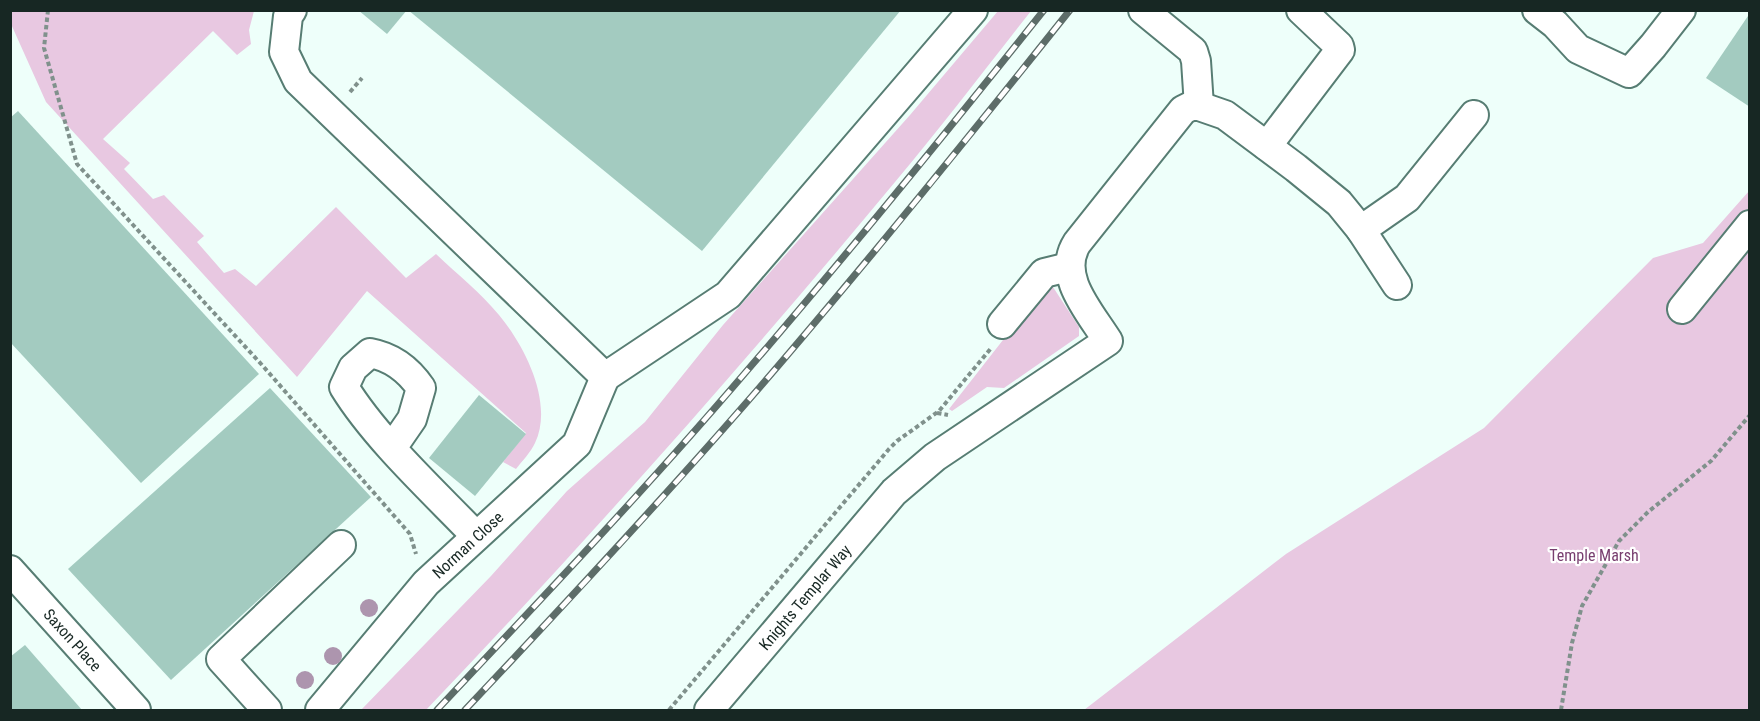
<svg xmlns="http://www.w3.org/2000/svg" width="1760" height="721" viewBox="0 0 1760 721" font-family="'Roboto Condensed',sans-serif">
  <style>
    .green { fill: #e8c8e1 }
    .building { fill: #a3cbc0 }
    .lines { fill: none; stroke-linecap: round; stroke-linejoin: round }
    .minor-casing { stroke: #577d73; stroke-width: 32 }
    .path { stroke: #80918c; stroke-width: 4; stroke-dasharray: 4.5 3; stroke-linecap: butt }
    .minor { stroke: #fff; stroke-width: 28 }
    .rail-casing { stroke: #5d6d69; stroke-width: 7 }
    .rail { stroke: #fff; stroke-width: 4.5; stroke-dasharray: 14; stroke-linecap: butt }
    .tree { fill: #ad95ae }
    .labels { text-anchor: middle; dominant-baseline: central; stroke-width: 4.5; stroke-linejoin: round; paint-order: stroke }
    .street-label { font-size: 16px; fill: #172723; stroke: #fff }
    .park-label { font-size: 16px; fill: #783e6f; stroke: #fff }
  </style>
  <rect width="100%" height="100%" fill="#eefffa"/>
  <g class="green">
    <path d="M10,11H254L249,30L251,44L237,55L213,31L103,139L130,163L124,169L153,199L164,195L204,236L197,242L224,273L235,269L256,286L336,207L406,278L436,254C457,274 481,293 499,315C525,346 554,403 535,443C531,452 522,461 516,469L503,462L526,433L367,291L297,377L46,102L11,24Z"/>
    <path d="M998,11H1031C986,68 942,126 895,182C745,363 588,540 426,710H361L491,576L567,491L645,422L723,325L910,115Z"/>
    <path d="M1749,191V710H1084L1286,554L1484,428L1653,258L1703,243Z"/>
    <path d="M1046,285L1053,287L1079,327V336L1004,388L987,387L952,411L949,409Z"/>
  </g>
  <g class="building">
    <path d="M358,10H407L387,34Z"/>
    <path d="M408,10H901L702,251Z"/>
    <path d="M1750,13V107L1706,78Z"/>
    <path d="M18,111L259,374L141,483L10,342V118Z"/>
    <path d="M270,388L371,497L171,680L68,569Z"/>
    <path d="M479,395L526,434L475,496L429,458Z"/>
    <path d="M25,645L82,710H10V657Z"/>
  </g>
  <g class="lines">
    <defs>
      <g id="minor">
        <path d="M292,10L288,16L284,52L298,81L605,377"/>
        <path d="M1143,10L1193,51L1196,61L1199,106"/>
        <path d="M1537,10L1555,24L1578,49L1629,73L1653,46L1681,10"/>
        <path d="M1267,146L1340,50L1339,46L1301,10"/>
        <path d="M1361,230L1407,198L1474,115"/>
        <path d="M1682,309L1750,225"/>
        <path d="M1002,324L1044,273L1069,267"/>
        <path d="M605,377L728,295L973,10"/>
        <path d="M392,448L412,419L421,388C408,369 392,357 370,353L353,368L344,387C376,439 434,492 476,536"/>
        <path id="s1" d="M10,570L136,710"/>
        <path d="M267,710L221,659L341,545"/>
        <path id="s2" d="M320,710L426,583L577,444L605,377"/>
        <path id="s3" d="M709,710L894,492L935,457L1108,341C1090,312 1056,276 1077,243L1183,110L1191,106H1199L1225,115L1296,168L1339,203L1361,230L1397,285"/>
      </g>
    </defs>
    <use href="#minor" class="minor-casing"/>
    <g class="path">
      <path d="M48,10L44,48L77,164L262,365L410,534L416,554"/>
      <path d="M350,92L362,78"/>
      <path d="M937,413L948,415"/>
      <path d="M669,710L889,449L897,441L939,411L992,347"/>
      <path d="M1561,710L1572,643L1582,606L1619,541L1648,512L1711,461L1750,415"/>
    </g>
    <use href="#minor" class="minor"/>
    <defs>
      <g id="rail">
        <path d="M437,710C541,599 646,489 745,373C847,255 946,133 1044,10"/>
        <path d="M465,710C565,604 664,498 760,387C866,264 968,138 1070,10"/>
      </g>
    </defs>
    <use href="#rail" class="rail-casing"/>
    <use href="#rail" class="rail"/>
  </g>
  <g class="tree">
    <circle cx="369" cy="608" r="9"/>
    <circle cx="333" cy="656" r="9"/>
    <circle cx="305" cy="680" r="9"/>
  </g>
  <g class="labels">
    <g class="street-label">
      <text stroke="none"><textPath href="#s2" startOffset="222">Norman Close</textPath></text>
      <text stroke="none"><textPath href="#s3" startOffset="148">Knights Templar Way</textPath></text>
      <text stroke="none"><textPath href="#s1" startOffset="94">Saxon Place</textPath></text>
    </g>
    <g class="park-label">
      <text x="1594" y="555">Temple Marsh</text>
    </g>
  </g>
  <rect width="1760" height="721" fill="none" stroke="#172723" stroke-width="24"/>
</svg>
